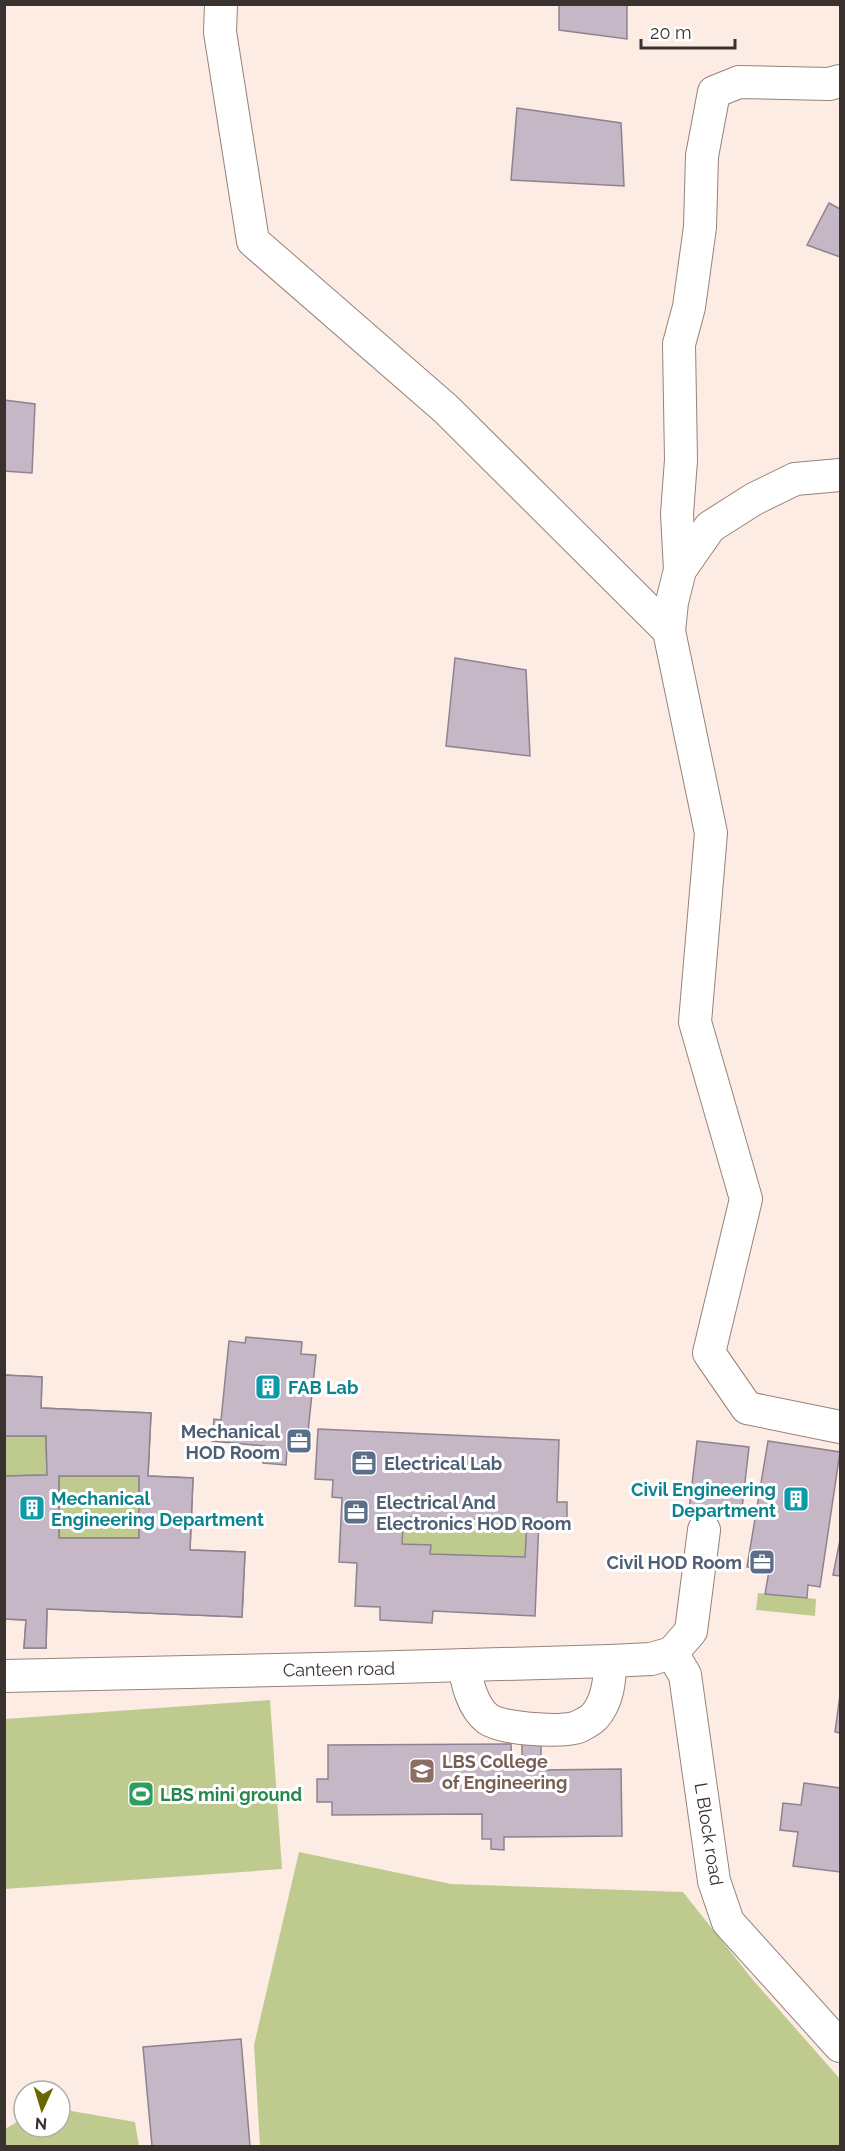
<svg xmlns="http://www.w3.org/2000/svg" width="845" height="2151" viewBox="0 0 845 2151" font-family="Raleway,sans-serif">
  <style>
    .green { fill: #bfcb8e }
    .building { fill: #c5b7c5; stroke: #8f8290; stroke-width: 1.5; fill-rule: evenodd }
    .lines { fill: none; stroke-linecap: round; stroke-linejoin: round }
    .street-casing { stroke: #96837a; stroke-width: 34 }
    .street { stroke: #fff; stroke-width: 32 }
    .labels { text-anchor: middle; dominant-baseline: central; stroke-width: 6; stroke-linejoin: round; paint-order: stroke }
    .culture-label { font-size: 18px; font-weight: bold; fill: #0d838f; stroke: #fff; text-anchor: start }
    .service-label { font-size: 18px; font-weight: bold; fill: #4e5e75; stroke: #fff; text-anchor: end }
    .street-label { font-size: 18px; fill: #3a322e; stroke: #fff }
    .education-label { font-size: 18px; font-weight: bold; fill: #785e54; stroke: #fff; text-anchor: start }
    .leisure-label { font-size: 18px; font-weight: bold; fill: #27864d; stroke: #fff; text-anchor: start }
  </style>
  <rect width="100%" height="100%" fill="#fcece4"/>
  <g class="green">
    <path d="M4,1436H46L47,1475L5,1476Z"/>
    <rect x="59" y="1476" width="80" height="62"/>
    <path d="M410,1517L527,1521L525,1557L430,1554V1545L402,1544L403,1528H409Z"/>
    <path d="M758,1593L816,1599L815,1616L756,1610Z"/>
    <path d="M270,1700L282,1869L5,1889V1719Z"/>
    <path d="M299,1852L451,1884L683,1892L753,1980L840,2079V2146H260L254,2045Z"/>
    <path d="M60,2109L135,2122L139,2146H5V2129L24,2118V2127H60Z"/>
  </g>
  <g class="building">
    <path d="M559,4H627V39L559,30Z"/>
    <path d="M517,108L621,123L624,186L511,180Z"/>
    <path d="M829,203L840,209V257L807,245Z"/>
    <path d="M4,400L35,404L32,473L4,471Z"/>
    <path d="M455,658L526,670L530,756L446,746Z"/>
    <path d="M246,1337L302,1342L301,1354L316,1355L306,1451L287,1449L286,1465L263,1463L265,1446L212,1441L214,1419L221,1420L229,1341L245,1343Z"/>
    <path d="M4,1375L42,1377L41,1408L151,1413L148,1476L193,1478L190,1550L245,1552L242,1617L47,1609L46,1648H24L26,1620L4,1619V1476L47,1475L46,1436H4ZM59,1476H139V1538H59Z"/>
    <path d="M4,1375L42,1377L41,1408L151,1413L148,1476L193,1478L190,1550L245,1552L242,1617L47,1609L46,1648H24L26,1620L4,1619V1476L47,1475L46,1436H4ZM59,1476H139V1538H59Z"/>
    <path d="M318,1429L559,1440L557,1502H567V1520L539,1519L535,1616L433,1611L432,1623L380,1620V1607L355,1606L357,1563L339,1562L342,1498L332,1497L333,1480L315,1479ZM410,1517L527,1521L525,1557L430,1554L431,1545L402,1544L403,1528H409Z"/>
    <path d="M697,1441L749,1447L741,1517L689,1510Z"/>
    <path d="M768,1441L840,1452L820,1587L808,1585L807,1598L765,1594L769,1571L747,1567Z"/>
    <path d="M840,1540V1576L833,1575Z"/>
    <path d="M840,1695V1733L835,1732Z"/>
    <path d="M541,1740V1770L621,1769L622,1836L504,1837V1850L491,1849V1839H482V1814L332,1815V1802H317V1779H328V1745L511,1744L512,1770H522V1741Z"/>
    <path d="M804,1783L840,1788V1872L793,1866L798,1832L780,1830L783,1803L801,1805Z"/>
    <path d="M241,2039L250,2146H152L143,2047Z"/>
  </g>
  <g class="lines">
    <defs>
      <g id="street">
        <path d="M221,4L220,32L253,241L446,409L669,631L711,833L695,1022L746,1199L709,1353L747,1408L840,1427"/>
        <path d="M680,570L677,514L681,460L679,344L689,307L700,227L702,156L714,92L739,82L829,84L840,81"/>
        <path d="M669,631L672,602L680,570L710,527L754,499L795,479L840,475"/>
        <path d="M672,1653L685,1675L714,1881L728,1922L840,2046"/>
        <path d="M672,1653L691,1631L704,1530"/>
        <path d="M465,1665C466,1682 473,1708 488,1719C502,1729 556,1732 574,1728C579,1727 590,1721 594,1717C608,1702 610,1680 610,1661"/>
        <path d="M4,1676L364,1668L610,1661L651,1659L672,1653"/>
      </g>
    </defs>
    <use href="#street" class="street-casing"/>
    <use href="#street" class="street"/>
  </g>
  <defs>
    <symbol id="building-square" viewBox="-11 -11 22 22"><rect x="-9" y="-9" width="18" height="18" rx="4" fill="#0f9aa8" stroke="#fff"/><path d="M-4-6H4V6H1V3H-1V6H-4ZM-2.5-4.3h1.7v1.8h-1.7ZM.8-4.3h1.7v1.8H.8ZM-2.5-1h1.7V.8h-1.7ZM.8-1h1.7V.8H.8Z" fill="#fff"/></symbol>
    <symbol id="office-square" viewBox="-11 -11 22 22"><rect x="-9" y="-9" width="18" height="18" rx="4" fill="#5c6f8a" stroke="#fff"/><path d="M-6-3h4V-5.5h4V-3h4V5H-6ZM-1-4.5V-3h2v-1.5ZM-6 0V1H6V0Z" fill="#fff"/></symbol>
    <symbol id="university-square" viewBox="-11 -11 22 22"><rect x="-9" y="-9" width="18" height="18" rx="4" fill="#8d6e63" stroke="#fff"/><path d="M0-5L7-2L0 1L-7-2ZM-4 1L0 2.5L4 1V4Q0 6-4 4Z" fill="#fff"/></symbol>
    <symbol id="stadium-square" viewBox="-11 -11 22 22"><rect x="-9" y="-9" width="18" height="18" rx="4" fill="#2e9e5b" stroke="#fff"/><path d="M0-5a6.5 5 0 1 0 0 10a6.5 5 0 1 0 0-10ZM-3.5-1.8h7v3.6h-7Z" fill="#fff"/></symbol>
  </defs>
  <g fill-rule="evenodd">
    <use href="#building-square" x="253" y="1372" width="30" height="30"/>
    <use href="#office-square" x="284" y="1426" width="30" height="30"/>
    <use href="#office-square" x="349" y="1448" width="30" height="30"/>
    <use href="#building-square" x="781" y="1484" width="30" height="30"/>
    <use href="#building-square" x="17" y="1493" width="30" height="30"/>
    <use href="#office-square" x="341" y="1497" width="30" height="30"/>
    <use href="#office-square" x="747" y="1547" width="30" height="30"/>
    <use href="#university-square" x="407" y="1756" width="30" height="30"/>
    <use href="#stadium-square" x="126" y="1779" width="30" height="30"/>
  </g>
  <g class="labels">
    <g class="culture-label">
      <text x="288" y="1387">FAB Lab</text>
      <text x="776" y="1489" text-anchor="end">Civil Engineering<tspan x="776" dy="21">Department</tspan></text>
      <text x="51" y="1498">Mechanical<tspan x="51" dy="21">Engineering Department</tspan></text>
    </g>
    <g class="service-label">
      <text x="280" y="1431">Mechanical<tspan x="280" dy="21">HOD Room</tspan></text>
      <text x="384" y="1463" text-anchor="start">Electrical Lab</text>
      <text x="376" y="1502" text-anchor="start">Electrical And<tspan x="376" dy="21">Electronics HOD Room</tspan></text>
      <text x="742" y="1562">Civil HOD Room</text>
    </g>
    <g class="street-label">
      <text transform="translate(339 1669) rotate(-1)">Canteen road</text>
      <text transform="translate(709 1834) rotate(81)">L Block road</text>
    </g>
    <g class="education-label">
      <text x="442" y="1761">LBS College<tspan x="442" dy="21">of Engineering</tspan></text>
    </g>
    <g class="leisure-label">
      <text x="160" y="1794">LBS mini ground</text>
    </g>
  </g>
  <rect width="845" height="2151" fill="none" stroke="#3a322e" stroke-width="12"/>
  <g transform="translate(42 2109) rotate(184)"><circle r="28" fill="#ffffff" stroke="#b0adab" stroke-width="1.5"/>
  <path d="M0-4.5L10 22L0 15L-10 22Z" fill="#6b6700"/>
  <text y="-9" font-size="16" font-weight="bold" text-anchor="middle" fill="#3a322e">N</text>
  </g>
  <path d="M641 39v9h94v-9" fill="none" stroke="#3a322e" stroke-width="3"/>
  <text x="650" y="39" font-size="18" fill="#3a322e" stroke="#ffffff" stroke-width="4.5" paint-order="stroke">20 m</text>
</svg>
